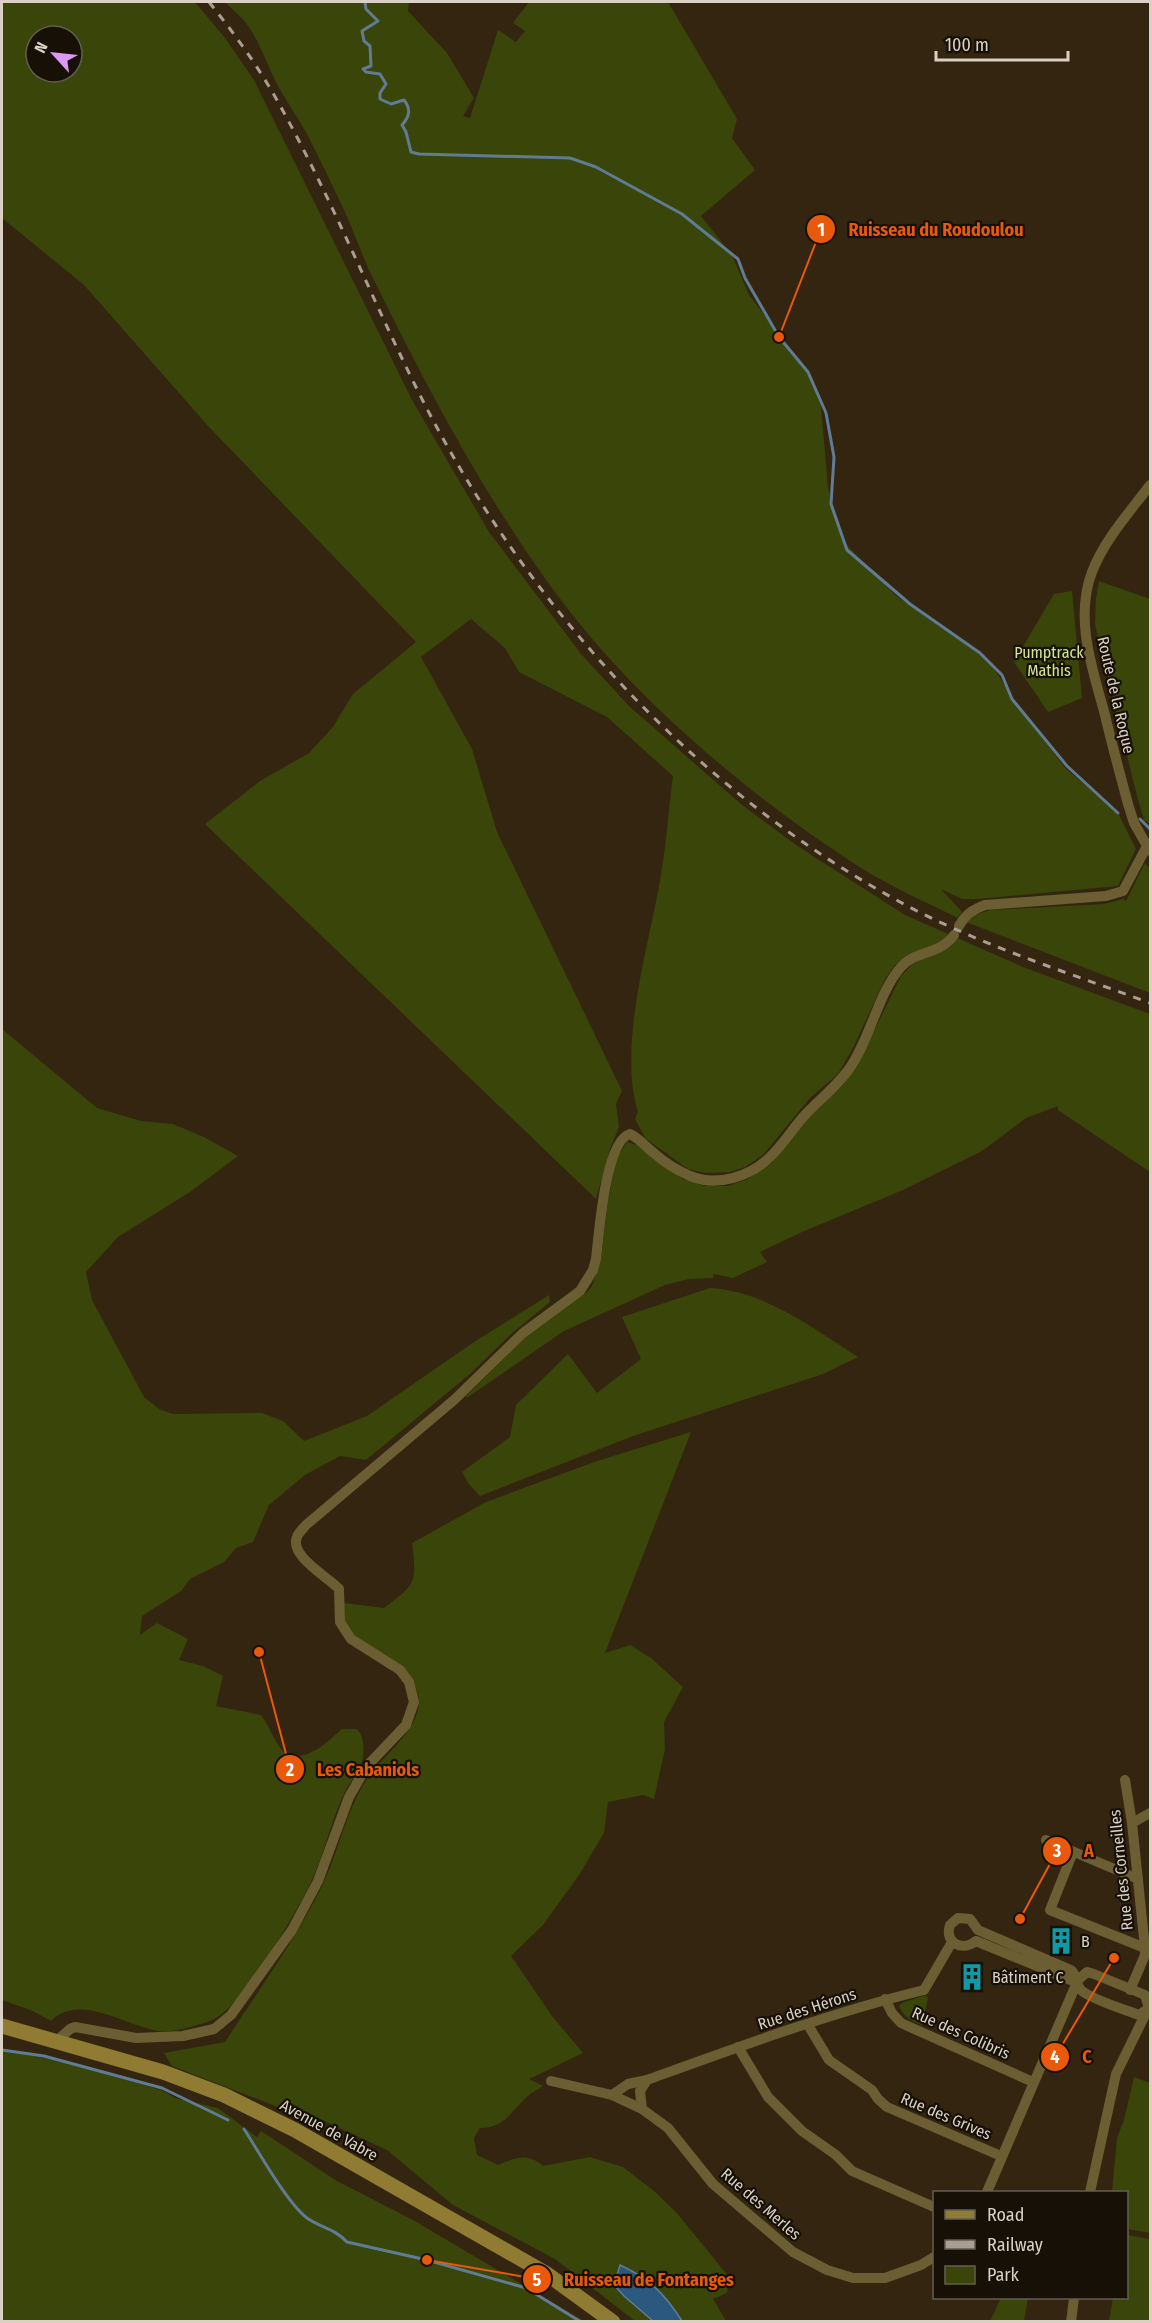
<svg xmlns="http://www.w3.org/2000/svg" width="1152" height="2323" viewBox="0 0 1152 2323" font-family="'Fira Sans Condensed',sans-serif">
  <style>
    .green { fill: #394509; fill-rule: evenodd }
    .water { fill: #2a587f; stroke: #5f7c94; stroke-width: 1.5 }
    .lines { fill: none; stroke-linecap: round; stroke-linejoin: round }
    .stream { stroke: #5f7c94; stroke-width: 3 }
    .street { stroke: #6a5e32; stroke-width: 10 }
    .secondary { stroke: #8f7b31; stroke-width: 15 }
    .rail { stroke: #aa9e90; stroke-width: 3; stroke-dasharray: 8 8; stroke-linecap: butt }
    .labels { text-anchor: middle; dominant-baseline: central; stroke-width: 4.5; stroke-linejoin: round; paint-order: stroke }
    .park-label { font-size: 16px; fill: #d0e691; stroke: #161007 }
    .street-label { font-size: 16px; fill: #dad0c4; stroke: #161007 }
    .poi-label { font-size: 16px; fill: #dad0c4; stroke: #161007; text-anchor: start }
    .leader { fill: none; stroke: #e8590c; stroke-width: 2 }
    .callout-dot { fill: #e8590c; stroke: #161007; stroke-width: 2 }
    .mark-label { font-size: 18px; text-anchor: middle; font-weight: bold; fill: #fff }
    .callout-label { font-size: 18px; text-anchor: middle; font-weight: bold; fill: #e8590c; stroke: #161007; stroke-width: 4.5; stroke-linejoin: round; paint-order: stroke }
  </style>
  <rect width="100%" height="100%" fill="#342511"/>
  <g class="green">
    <path d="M2,2H195L225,38L254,80L412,400L489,532L582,655L629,706L742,805L799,847L905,915L1023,967L1150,1014V1172L1058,1110V1106L1026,1118L982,1151L903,1190L802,1232L760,1252L767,1262L733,1278L714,1274L713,1278L689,1279L665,1285L564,1331L468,1397H465L535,1328L573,1299L585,1294L592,1286L601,1259L607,1208L616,1159L627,1142L640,1146L683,1179L704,1186H728L748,1179L772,1163L806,1121L874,1031L901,976L912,965L923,958L916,951L895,965L885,979L854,1046L838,1074L810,1098L763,1155L745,1167L730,1172L706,1173L688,1169L645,1138L635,1119L638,1112C618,1048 647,952 659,886C666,850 668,813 673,776L607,717L519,672L505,648L471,619L421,657L472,749L497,832L622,1091L616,1104L619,1127L610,1149L596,1199L205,824L260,781L309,753L333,727L353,694L416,642L209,427L84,285L2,218ZM36,36H72V72H36Z"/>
    <path d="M225,2H409L408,11L447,53L474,98L463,116L470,118L498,30L516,42L525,31L513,23L529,2H668L737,119L732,138L755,170L701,216L732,255L749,295L812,377L821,407L828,488L844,542L895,595L989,661L1023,713L1066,769L1117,811L1136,849L1118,886L977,899H962L941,889L962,912L958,918C925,902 892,887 861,868C755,800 641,705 564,604C489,505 430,394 375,282C363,259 355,234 344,210C332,185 320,159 307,134C298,118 288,103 279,88C268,67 260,42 246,23C240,15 231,9 225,2Z"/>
    <path d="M1099,581L1150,599V824L1144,820L1137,796L1095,625L1096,599Z"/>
    <path d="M1072,591L1082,698L1048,712L1014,662L1054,594Z"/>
    <path d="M1145,863L1150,869V993L966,922L974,915L990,910L1104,904L1123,899L1126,901Z"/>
    <path d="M2,1029L97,1108L141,1121L173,1124L204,1137L238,1156L190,1192L118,1237L86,1272L92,1300L144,1397L159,1409L173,1414L262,1413L283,1421L304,1441L367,1416L477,1340L549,1295L550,1302L511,1334L470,1374L366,1460L340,1456L305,1475L269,1505L253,1542L236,1548L224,1562L190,1579L181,1591L142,1616L140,1635L157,1623L188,1639L179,1660L203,1666L223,1676L216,1706L261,1715C271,1729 275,1745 288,1756C311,1759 326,1743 342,1729H357C366,1738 364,1755 361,1767C359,1774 352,1780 348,1786C332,1815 326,1850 312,1880C297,1911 242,2008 212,2020C200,2025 172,2033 159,2031C127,2027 80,1992 51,2021L33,2011L2,2000Z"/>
    <path d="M710,1288C765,1291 813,1328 858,1357L823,1374L633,1436L480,1496L469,1484L462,1472L510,1437L516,1405L568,1354L597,1393L641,1359L622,1317Z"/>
    <path d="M691,1432L605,1653L630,1645L651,1658L683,1687L664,1722L665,1749L654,1799L643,1795L608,1802L604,1833L579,1875L543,1925L511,1956L552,2016L583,2053L529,2079L543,2086C538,2089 531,2093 527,2097C511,2111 505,2128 480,2128L474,2138L477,2155L498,2165C515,2158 527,2152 543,2166L590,2157L623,2167L654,2191L676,2212L729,2277L727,2293L713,2299L726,2321H635L555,2259L453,2205L387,2150L309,2114L288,2111L172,2066L164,2053L225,2042C258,1991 294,1942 321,1888C339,1852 345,1812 367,1779C382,1756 419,1731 419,1701C419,1695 414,1681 410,1676C396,1660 345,1639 343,1617C342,1613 344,1607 344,1603L384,1608C416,1584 417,1583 412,1543L486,1502L597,1461Z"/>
    <path d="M926,1995L928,1998L922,2025C911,2021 904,2017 899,2006L902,2003Z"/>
    <path d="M2,2050L86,2066L163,2091L175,2098L218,2108L257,2137L261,2131L337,2181L413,2220L584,2321H2Z"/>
    <path d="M1134,2077L1150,2083V2233L1127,2229L1126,2192H1112L1117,2138L1124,2120Z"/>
    <path d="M1127,2235L1150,2239V2321H1109L1113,2298H1126Z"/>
    <path d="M1001,2298H1028L1024,2321H990Z"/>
  </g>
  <path class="water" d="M620,2265C650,2279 665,2294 682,2321H653L624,2296L614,2285Z"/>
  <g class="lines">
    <g class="stream">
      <path d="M365,2L366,9L378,21L362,31L364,41L370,46L371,66L363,69L366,72L380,74L386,84L380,93V99L391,104L404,100C411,109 410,116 402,125L406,132L411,152L419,154L570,158L596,167L682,214L738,259L745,278L779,337L808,372L826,413L834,457L831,504L847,550L910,604L980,653L1002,675L1012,699L1067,766L1118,813"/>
      <path d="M1140,819L1150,829"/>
      <path d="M2,2050L44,2056L162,2088L228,2120"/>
      <path d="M244,2129C259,2152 287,2203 307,2218C321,2228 334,2228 347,2242L427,2260L526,2288L581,2322"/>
    </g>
    <g class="street">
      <path d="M1150,485C1129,513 1105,539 1092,572C1074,619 1093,670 1105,715C1112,745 1120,774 1128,804L1134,823L1150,851"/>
      <path d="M959,926C966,914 972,910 985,905L1106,896L1123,891L1147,846"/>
      <path d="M1125,1780L1132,1823L1145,1948V1955L1130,1990"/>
      <path d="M1132,1823L1150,1813"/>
      <path d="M1046,1840L1138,1879"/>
      <path d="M1073,1852L1050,1910L1145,1948"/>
      <path d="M885,1999L892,2013L901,2023L1033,2082"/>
      <path d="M1150,2007L1149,2008L1139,2015C1126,2010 1090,1999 1081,1990C1075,1984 1078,1976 1071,1970L978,1930L970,1919L958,1918L950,1925C944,1943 962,1952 976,1941L1071,1980H1078L1087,1972L1094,1974L1145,1995L1149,2008L1150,2009"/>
      <path d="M808,2025L829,2060L872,2090L878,2099L887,2107L1001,2156"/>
      <path d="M60,2043L61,2037L70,2029L75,2027L136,2038L183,2036L214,2029L231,2015L292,1930L318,1881L349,1797L367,1766L406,1725L414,1702L409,1682L400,1670L351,1639L340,1622L339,1589C328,1577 289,1556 297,1537C298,1533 303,1529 306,1525L454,1400L523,1333L580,1291L593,1270L596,1259C599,1235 605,1141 630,1134C640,1139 646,1147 655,1154C664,1162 679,1171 690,1176C717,1187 750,1177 770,1157C783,1145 793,1128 805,1115C819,1100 837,1086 849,1069C870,1040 878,993 901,967C916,950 940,955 954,935"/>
      <path d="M738,2047L768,2097L802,2131L836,2155L852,2171L934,2207"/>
      <path d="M551,2081L612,2095L642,2109"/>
      <path d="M612,2095L628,2084L647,2080"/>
      <path d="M987,2192L1078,1980"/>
      <path d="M1090,2192L1116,2074L1147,2011"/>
      <path d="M934,2257L921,2265L885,2278H853L827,2270L793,2252L713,2184L668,2128L642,2109L640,2091L647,2080C738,2047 830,2013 924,1990L952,1942"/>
      <path d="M1071,2322L1074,2298"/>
    </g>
    <path class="secondary" d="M2,2026L163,2072L224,2095L295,2130L547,2274L613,2322"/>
    <path class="rail" d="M209,2C234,33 258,66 278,102C333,200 374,305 425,405C534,616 705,801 917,911C992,949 1072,974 1150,1003"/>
  </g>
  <defs>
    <symbol id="building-bare" viewBox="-9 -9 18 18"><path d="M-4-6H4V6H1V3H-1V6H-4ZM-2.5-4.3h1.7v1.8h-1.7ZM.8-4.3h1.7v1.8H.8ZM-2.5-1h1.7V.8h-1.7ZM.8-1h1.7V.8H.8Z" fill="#0f9aa8" stroke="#161007" stroke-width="2.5" paint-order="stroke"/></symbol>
  </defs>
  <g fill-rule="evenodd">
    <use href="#building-bare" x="1042" y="1922" width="38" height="38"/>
    <use href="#building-bare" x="953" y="1958" width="38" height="38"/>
  </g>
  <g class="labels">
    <g class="park-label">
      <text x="1049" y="652">Pumptrack<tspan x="1049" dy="18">Mathis</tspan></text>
    </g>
    <g class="street-label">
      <text transform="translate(1116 695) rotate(77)">Route de la Roque</text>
      <text transform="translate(1121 1870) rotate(-96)">Rue des Corneilles</text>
      <text transform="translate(807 2009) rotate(-18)">Rue des Hérons</text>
      <text transform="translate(961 2033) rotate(24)">Rue des Colibris</text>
      <text transform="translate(946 2116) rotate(23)">Rue des Grives</text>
      <text transform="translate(329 2130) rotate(29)">Avenue de Vabre</text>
      <text transform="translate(761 2204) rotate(41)">Rue des Merles</text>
    </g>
    <g class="poi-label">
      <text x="1081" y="1941">B</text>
      <text x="992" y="1977">Bâtiment C</text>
    </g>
  </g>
  <path class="leader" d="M779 337L821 229M259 1652L290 1769M1020 1919L1057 1851M1114 1958L1055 2057M427 2260L537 2279"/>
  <g class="callout-dot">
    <circle cx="779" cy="337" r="6"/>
    <circle cx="259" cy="1652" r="6"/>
    <circle cx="1020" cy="1919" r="6"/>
    <circle cx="1114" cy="1958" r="6"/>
    <circle cx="427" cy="2260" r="6"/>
    <circle cx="821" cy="229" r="15"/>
    <circle cx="290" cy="1769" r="15"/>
    <circle cx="1057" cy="1851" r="15"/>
    <circle cx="1055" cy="2057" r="15"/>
    <circle cx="537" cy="2279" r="15"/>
  </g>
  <g class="mark-label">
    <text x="821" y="236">1</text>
    <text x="290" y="1776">2</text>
    <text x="1057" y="1857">3</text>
    <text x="1055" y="2063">4</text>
    <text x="537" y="2286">5</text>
  </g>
  <g class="callout-label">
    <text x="936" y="236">Ruisseau du Roudoulou</text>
    <text x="368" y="1776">Les Cabaniols</text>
    <text x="1089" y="1857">A</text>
    <text x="1087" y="2063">C</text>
    <text x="649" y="2286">Ruisseau de Fontanges</text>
  </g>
  <rect width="1152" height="2323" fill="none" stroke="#dad0c4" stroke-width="6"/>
  <rect x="933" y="2191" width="195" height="108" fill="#161007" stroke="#645d53" stroke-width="1.5"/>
  <rect x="945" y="2210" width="30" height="9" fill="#8f7b31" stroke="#645d53" stroke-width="1.5"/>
  <text x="987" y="2221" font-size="18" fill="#dad0c4">Road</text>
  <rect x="945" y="2240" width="30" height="9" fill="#aa9e90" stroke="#645d53" stroke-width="1.5"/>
  <text x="987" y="2251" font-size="18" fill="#dad0c4">Railway</text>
  <rect x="945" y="2266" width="30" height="18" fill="#394509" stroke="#645d53" stroke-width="1.5"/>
  <text x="987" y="2281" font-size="18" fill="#dad0c4">Park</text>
  <g transform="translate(54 54) rotate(297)"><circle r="28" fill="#161007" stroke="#645d53" stroke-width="1.5"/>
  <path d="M0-4.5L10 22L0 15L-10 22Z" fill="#db99f6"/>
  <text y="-9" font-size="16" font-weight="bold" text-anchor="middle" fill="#dad0c4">N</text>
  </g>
  <path d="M936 51v9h132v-9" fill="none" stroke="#dad0c4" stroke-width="3"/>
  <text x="945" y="51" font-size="18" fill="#dad0c4" stroke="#161007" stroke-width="4.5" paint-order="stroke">100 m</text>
</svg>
